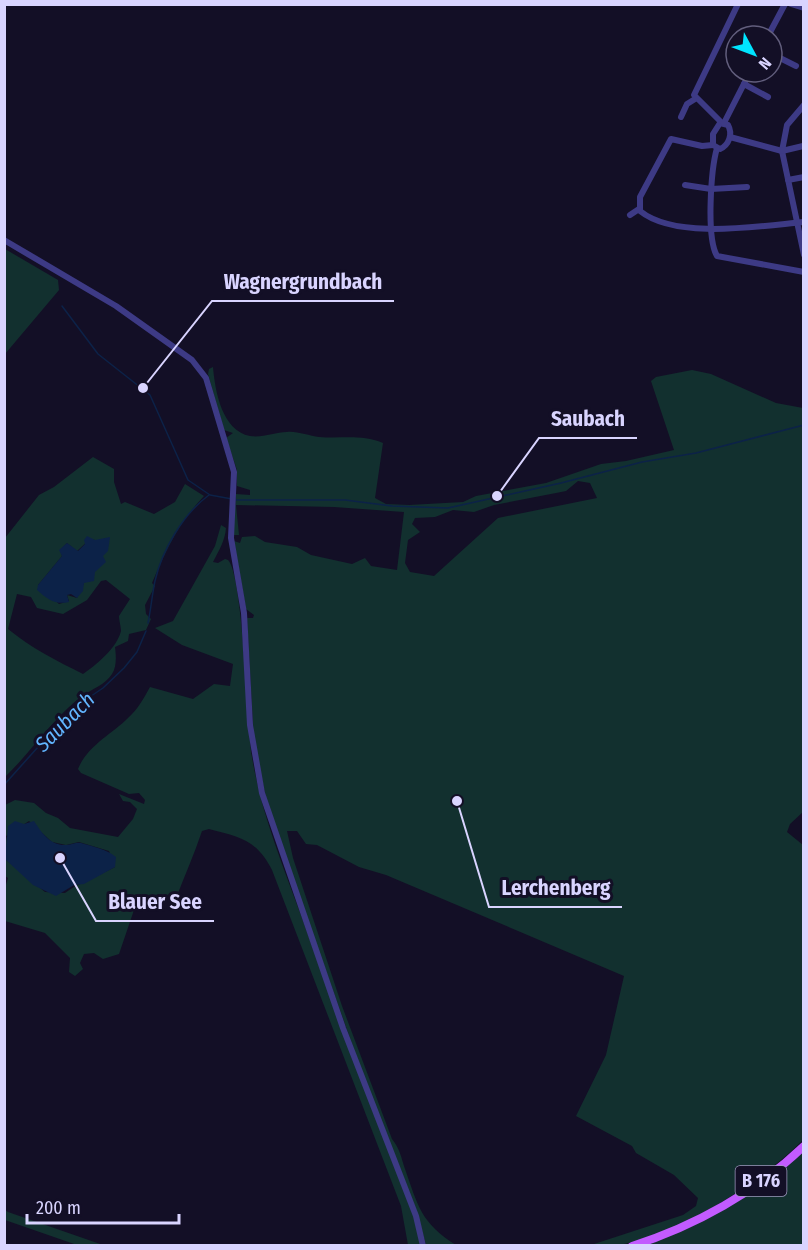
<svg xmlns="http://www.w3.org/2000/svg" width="808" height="1250" viewBox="0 0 808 1250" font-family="'Fira Sans Condensed',sans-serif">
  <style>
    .green { fill: #12302f; fill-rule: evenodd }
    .water { fill: #0c2248 }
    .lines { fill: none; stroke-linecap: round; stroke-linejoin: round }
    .stream { stroke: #0c2248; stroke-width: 1.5 }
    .minor { stroke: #3d3a85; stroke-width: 6 }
    .major { stroke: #c25bff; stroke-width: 8 }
    .labels { text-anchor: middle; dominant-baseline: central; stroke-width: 6; stroke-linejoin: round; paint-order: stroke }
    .shield { fill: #130f26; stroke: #9e99be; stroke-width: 1.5 }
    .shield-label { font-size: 18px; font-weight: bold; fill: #d9d4ff }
    .water-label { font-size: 21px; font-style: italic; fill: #62b6ff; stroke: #130f26 }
    .leader { fill: none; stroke: #d9d4ff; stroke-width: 2 }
    .callout-dot { fill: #d9d4ff; stroke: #130f26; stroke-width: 2 }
    .callout-label { font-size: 21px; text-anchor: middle; font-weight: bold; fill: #d9d4ff; stroke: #130f26; stroke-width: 6; stroke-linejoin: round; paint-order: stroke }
  </style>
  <rect width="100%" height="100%" fill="#130f26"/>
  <g class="green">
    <path d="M5,249L58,280L59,290L5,354Z"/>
    <path d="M213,367C215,391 222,431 250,436C263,438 275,432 287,432C297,431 309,436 319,437C342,439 361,434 383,443L375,498L386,504L409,505L463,502L476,496L546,483L601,464L626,461L674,450L651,381L656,377L692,370L711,374L776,403L803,408L804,811L790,824L787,832L803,845V1140C760,1183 680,1234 619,1245C610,1247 600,1245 591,1245L683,1215L696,1206L698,1198L674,1175L636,1153L632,1146L576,1116L606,1055L624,976L386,875L359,867L317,845L306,844L297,831H287L293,858L342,1006L392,1139C400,1149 401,1157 405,1169C418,1206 421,1223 456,1245H426L416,1209L361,1069L269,811L254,742L247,618H253L254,615L246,609L234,541L240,543L242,537L255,536L265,542L297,547L311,555L352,564L365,558L371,566L397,570L404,512L334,507L236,505L239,535H233L236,494L250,495V490L237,486V470L226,438L233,433L224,430L208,374L209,369ZM578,481L590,483L597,498L498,518L434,576L410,572L405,563L408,540L420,532L412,524L415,518L435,517L453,510L474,512L494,505L556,493L566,491Z"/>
    <path d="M93,457L114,469V482L121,504L125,502L154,514L175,502L185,484L204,496C179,522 166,550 152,583L155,586L145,605L146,614L151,619L146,630L129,634L128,641L115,647C116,655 117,666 112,674C105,685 92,689 82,696C52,719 32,751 5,777V538L39,495L54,487ZM90,539L95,540L84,583L77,598L67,595L69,601L59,604L38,585L62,556L60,550L67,543L77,551ZM106,580L130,599L119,616C119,620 121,627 121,631C117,648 96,665 83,674C57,661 31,648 8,629L17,594L31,597L37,608L63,614L87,600L101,581Z"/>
    <path d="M221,525L226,528C225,541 219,550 213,562L218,563L225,559L228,560C243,574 247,725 252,757C261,813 283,866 302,918C338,1020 376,1121 416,1221L421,1245H408L401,1206L272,870C257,840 240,837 209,829L202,831C194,855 184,877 175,901L142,898L134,910L119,954L103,959L94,953L84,954L80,963L83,969L75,976L69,972L70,958L45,933L5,921V888L8,878L5,876V859L45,892L65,893C76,884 100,875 115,867L109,851L79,842L66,845L52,842L29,821L6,836L8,846L5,852V805L15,800L34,803L46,813L58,818L70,828L118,837L133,819L137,809L130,802L123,801L119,794L144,804L145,800L139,793L129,794L81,773L78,769C87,746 112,734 128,718C138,709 144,698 150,687L193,699L214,684L230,686L233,664L182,645L155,628L173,621L215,546Z"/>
    <path d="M803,1151V1245L642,1246C702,1222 757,1196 803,1151Z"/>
    <path d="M5,1210L8,1212L103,1245H77L5,1220Z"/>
  </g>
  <g class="water">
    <path d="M87,536L95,540L110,537L108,551L103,556L106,562L95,572L94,581L84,583L83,591L77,598L71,594L67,595L69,602C56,605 48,600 37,590L38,585L62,556L59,550L67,543L78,551L85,544L84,540Z"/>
    <path d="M15,821L24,824L34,821C42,833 50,846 67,845C72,845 76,842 81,843C92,846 108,850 116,857L115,867L84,884L74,885L56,896L33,885L5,859L8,826Z"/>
  </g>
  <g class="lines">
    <g class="stream">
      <path d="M62,306L98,354L150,395L188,480L210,495L232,499"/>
      <path d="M236,500H345L392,506L448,508L561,483L642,462L696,453L804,425"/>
      <path d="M148,623C151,609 152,595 155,581C162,550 183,514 209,495"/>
      <path d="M4,785L72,709L103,688L124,668L137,652L146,631"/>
    </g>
    <g class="minor">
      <path d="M791,4L804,8"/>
      <path d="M768,36L785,4"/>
      <path d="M772,54L796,66"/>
      <path d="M744,84L768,97"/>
      <path d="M804,105L787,125L782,151L804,255"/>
      <path d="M681,117L687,104L695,99"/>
      <path d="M720,123L728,125C733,134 729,145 720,149L713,145V134Z"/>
      <path d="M722,123L694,95L738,4"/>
      <path d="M724,123L750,72"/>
      <path d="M730,137L782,151L803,146"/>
      <path d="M713,145L702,146L671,139L640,197V211C676,240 760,226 804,222"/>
      <path d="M717,148C711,169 706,237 717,256L804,272"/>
      <path d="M788,180L804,177"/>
      <path d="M685,185L711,189L747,187"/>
      <path d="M630,215L639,209"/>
      <path d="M4,240L116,306L192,360L206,378L234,472L231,538L244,613L250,725L262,793L343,1028L416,1216L423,1246"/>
    </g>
    <path class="major" d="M632,1246C695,1226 756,1192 804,1146"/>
  </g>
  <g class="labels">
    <rect class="shield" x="735.5" y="1166" width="51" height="30" rx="4.5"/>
    <g class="shield-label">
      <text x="761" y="1181">B 176</text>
    </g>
    <g class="water-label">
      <text transform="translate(65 722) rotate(-45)">Saubach</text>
    </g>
  </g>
  <path class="leader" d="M143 388L212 301H394M497 496L539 438H637M457 801L489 907H622M60 858L96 921H214"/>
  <g class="callout-dot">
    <circle cx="143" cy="388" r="6"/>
    <circle cx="497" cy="496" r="6"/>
    <circle cx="457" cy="801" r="6"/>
    <circle cx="60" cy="858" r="6"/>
  </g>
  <g class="callout-label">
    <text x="303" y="289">Wagnergrundbach</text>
    <text x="588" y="426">Saubach</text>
    <text x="556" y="895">Lerchenberg</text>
    <text x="155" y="909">Blauer See</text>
  </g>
  <rect width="808" height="1250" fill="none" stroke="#d9d4ff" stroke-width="12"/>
  <g transform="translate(754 54) rotate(131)"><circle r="28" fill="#130f26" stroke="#625e7d" stroke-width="1.5"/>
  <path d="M0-4.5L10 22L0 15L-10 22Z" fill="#00e5ff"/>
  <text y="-9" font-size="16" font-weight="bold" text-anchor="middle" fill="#d9d4ff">N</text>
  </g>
  <path d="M27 1214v9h152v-9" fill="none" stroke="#d9d4ff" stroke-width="3"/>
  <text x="36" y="1214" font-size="18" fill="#d9d4ff" stroke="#130f26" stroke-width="4.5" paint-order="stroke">200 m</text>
</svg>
